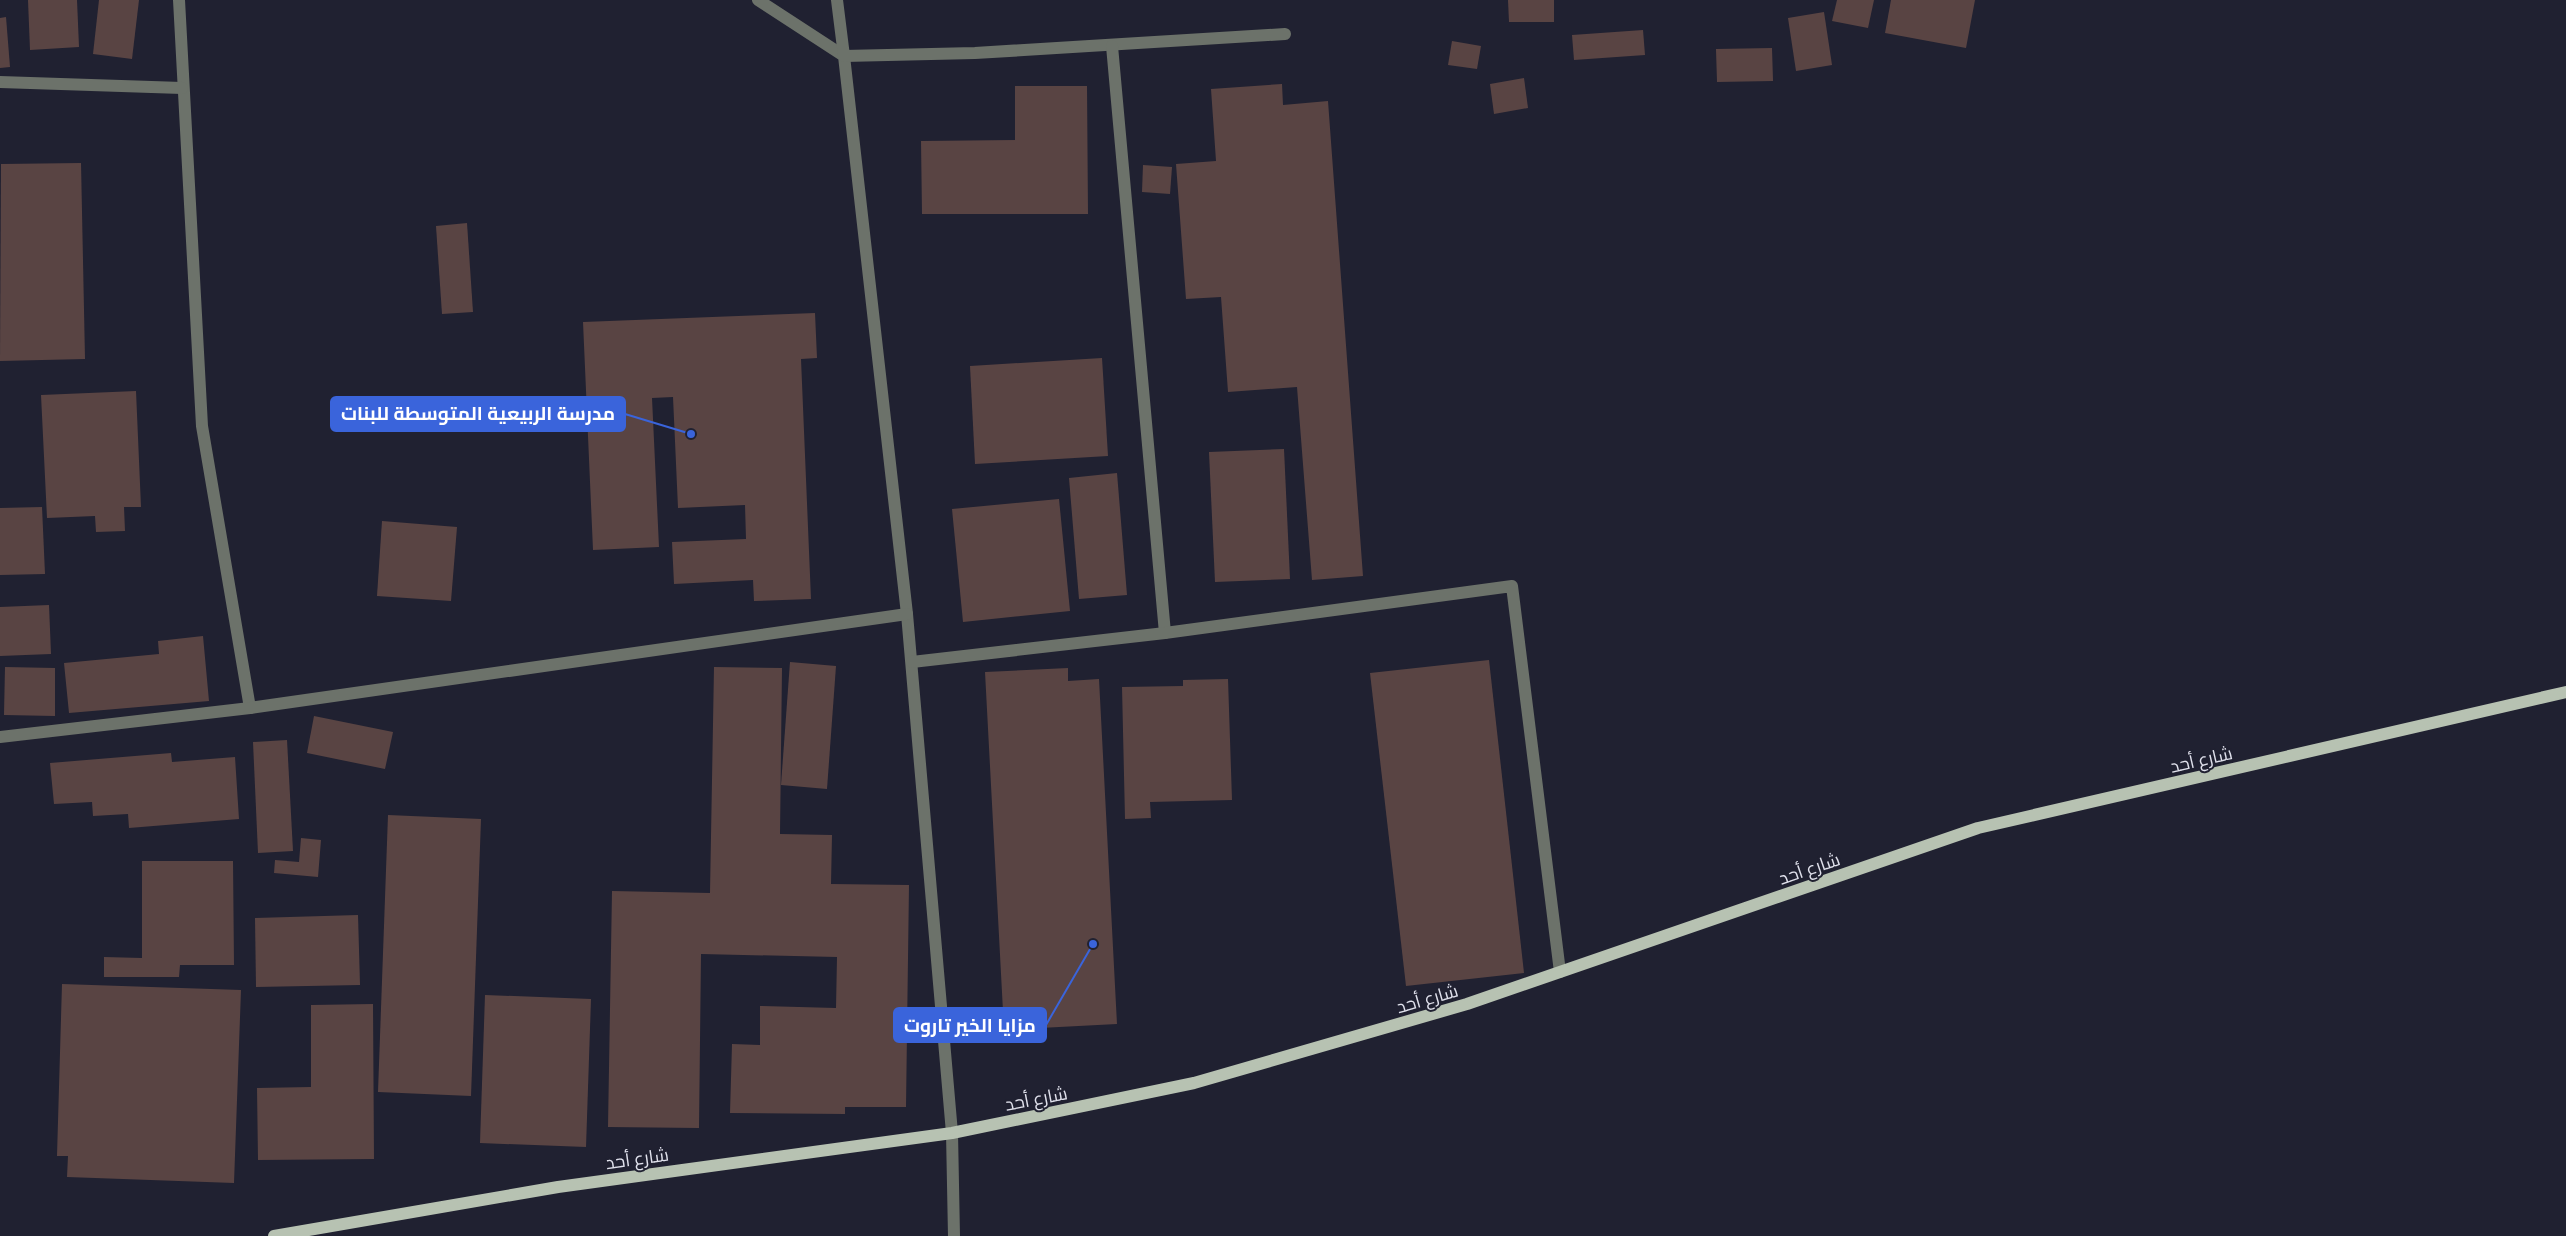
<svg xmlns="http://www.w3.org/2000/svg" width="2566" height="1236" viewBox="0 0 2566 1236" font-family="Ubuntu,Cairo,sans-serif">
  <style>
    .building { fill: #594443 }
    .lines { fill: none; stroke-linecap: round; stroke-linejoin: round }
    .minor { stroke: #6c726a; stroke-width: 12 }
    .major { stroke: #b7c2b2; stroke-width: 12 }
    .labels { text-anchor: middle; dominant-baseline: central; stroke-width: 4; stroke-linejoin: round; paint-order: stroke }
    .street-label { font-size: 18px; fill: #e0e1ec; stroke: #202131 }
    .leader { fill: none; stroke: #3a64db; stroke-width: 2 }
    .callout-dot { fill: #3a64db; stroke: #202131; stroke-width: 2 }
    .callout { fill: #3a64db; stroke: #3a64db; stroke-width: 2 }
    .callout-label { font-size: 19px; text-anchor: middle; font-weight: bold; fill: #fff }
  </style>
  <rect width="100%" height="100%" fill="#202131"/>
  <g class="building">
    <path d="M28,0H77L79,47L30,50Z"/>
    <path d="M99,0H139L132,59L93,54Z"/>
    <path d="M1508,0H1554V22H1509Z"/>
    <path d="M1837,0H1874L1868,28L1832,21Z"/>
    <path d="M1891,0H1975L1966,48L1885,33Z"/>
    <path d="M1824,12L1832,65L1796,71L1788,18Z"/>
    <path d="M6,17L10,67L0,68V18Z"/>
    <path d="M1643,30L1645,55L1574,60L1572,35Z"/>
    <path d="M1452,41L1481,46L1477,69L1448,65Z"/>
    <path d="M1772,48L1773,81L1717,82L1716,49Z"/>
    <path d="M1524,78L1528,108L1494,114L1490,84Z"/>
    <path d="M1282,84L1283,105L1328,101L1363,576L1312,580L1297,387L1228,392L1221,297L1186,299L1176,164L1216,161L1211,89Z"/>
    <path d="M1015,86H1087L1088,214H922L921,141L1015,140Z"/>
    <path d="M81,163L85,359L0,361L1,164Z"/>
    <path d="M1143,165L1172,167L1170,194L1142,192Z"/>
    <path d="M467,223L473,312L442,314L436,226Z"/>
    <path d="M815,313L817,358L801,359L811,599L754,601L753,580L674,584L672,542L746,539L745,505L678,508L673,397L652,398L659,547L593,550L583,322Z"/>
    <path d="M1102,358L1108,456L975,464L970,366Z"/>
    <path d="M136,391L141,507H124L125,531L96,532L95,516L47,518L41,395Z"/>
    <path d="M410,397L468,400L466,432L408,429Z"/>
    <path d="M1284,449L1290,579L1215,582L1209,452Z"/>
    <path d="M1117,473L1127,595L1079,599L1069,478Z"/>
    <path d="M1059,499L1070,611L963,622L952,509Z"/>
    <path d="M42,507L45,574L0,575V508Z"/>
    <path d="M382,521L457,527L451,601L377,596Z"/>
    <path d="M49,605L51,654L0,656V607Z"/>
    <path d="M203,636L209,701L69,713L64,663L159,654L158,641Z"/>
    <path d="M1489,660L1524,973L1406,986L1370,673Z"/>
    <path d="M790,662L836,666L827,789L781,785Z"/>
    <path d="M5,667L55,668V716L4,715Z"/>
    <path d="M714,667L782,668L780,834L832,835L831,884L909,885L906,1107H845V1114L730,1113L732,1044L760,1045V1006L836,1008L837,957L701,954L699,1128L608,1127L612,891L710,893Z"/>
    <path d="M1068,668V681L1099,679L1117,1024L1004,1030L985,672Z"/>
    <path d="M1228,679L1232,800L1150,802L1151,818L1125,819L1122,687L1183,686V680Z"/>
    <path d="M314,716L393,732L385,769L307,753Z"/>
    <path d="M287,740L293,851L258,853L253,742Z"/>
    <path d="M171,753L172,762L235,757L239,819L129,828L128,814L93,816L92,802L54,804L50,763Z"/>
    <path d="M388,815L481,819L471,1096L378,1092Z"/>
    <path d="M301,838L321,840L318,877L274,873L275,860L299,862Z"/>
    <path d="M142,861H233L234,965H180L179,977H104V957L142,958Z"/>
    <path d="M358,915L360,985L256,987L255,918Z"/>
    <path d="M62,984L241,990L234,1183L67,1177L68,1156H57Z"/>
    <path d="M485,995L591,999L586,1147L480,1143Z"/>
    <path d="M373,1004L374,1159L258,1160L257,1088L311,1087V1005Z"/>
  </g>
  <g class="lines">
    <g class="minor">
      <path d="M179,0L202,426L250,708"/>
      <path d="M758,0L844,56L907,614L952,1133L954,1236"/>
      <path d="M837,0L844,56L975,53L1285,34"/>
      <path d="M1112,46L1165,633"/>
      <path d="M0,82L182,88"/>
      <path d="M912,662L1165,633L1512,586L1560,972"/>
      <path d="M0,737L250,708L907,614"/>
    </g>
    <path class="major" d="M274,1236L558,1187L952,1133L1194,1083L1467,1004L1978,828L2566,692"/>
  </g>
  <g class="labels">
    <g class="street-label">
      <text transform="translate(2201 759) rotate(-13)">شارع أحد</text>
      <text transform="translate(1809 868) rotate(-19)">شارع أحد</text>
      <text transform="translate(1427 998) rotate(-16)">شارع أحد</text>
      <text transform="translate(1036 1098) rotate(-11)">شارع أحد</text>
      <text transform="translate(637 1158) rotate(-8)">شارع أحد</text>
    </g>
  </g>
  <path class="leader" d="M691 434L625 414M1093 944L1046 1025"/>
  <g class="callout-dot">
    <circle cx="691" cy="434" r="5"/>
    <circle cx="1093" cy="944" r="5"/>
  </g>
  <g class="callout">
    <rect x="331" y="397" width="294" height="34" rx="5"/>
    <rect x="894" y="1008" width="152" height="34" rx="5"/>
  </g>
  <g class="callout-label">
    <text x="478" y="420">مدرسة الربيعية المتوسطة للبنات</text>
    <text x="970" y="1032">مزايا الخير تاروت</text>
  </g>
</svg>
